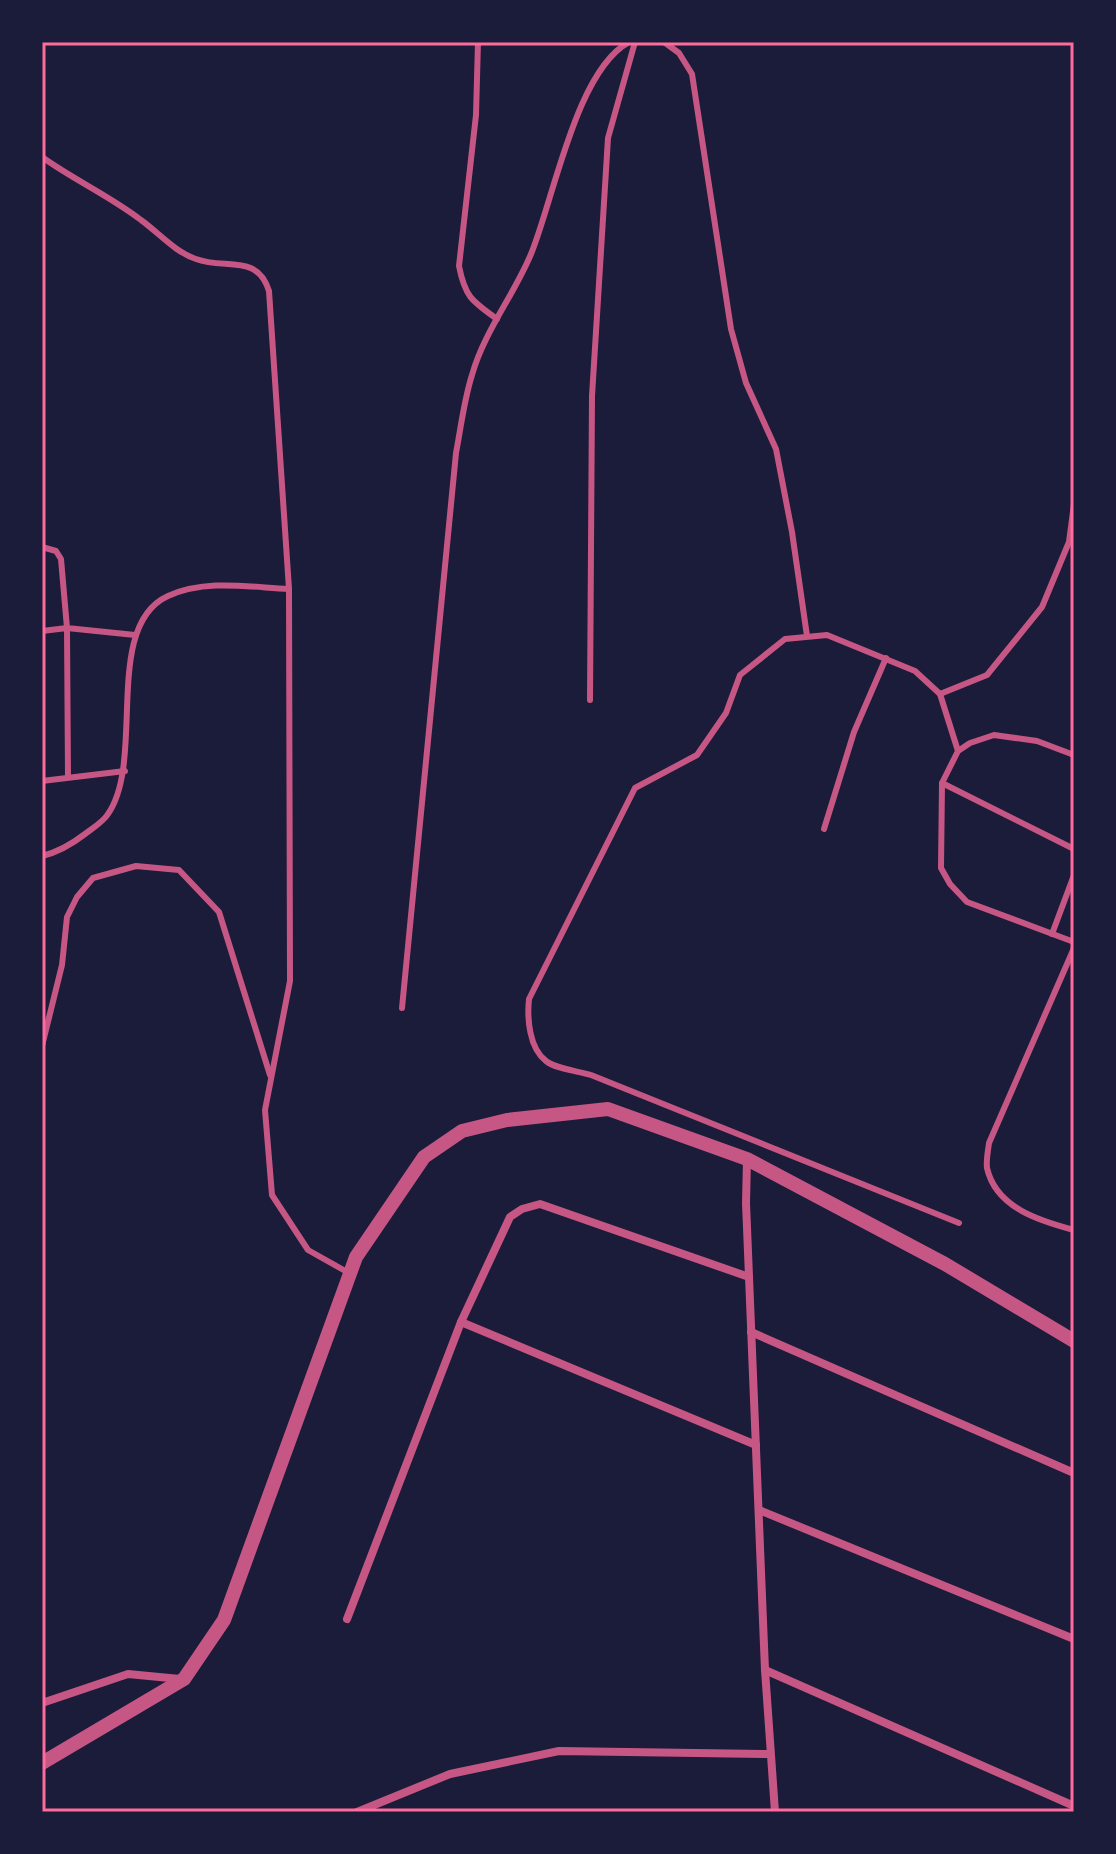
<svg xmlns="http://www.w3.org/2000/svg" width="1116" height="1854" viewBox="0 0 1116 1854" font-family="'Source Sans 3',sans-serif">
  <style>
    .lines { fill: none; stroke-linecap: round; stroke-linejoin: round }
    .service { stroke: #c65784; stroke-width: 6 }
    .minor { stroke: #c65784; stroke-width: 8 }
    .tertiary { stroke: #c65784; stroke-width: 14 }
    .neatline { fill: none; stroke: #ff6b9d; stroke-width: 3 }
  </style>
  <rect width="100%" height="100%" fill="#1b1b3a"/>
  <g class="lines">
    <g class="service">
      <path d="M478,42L476,115L459,266C465,297 472,301 497,319"/>
      <path d="M664,42L679,53L692,74L731,329L746,383L776,449L792,532L807,636"/>
      <path d="M42,157C74,180 110,196 141,220C159,233 175,252 196,259C225,270 257,253 269,291L289,589L290,981L265,1110L272,1195L308,1250L349,1273"/>
      <path d="M42,547L56,551L61,559L67,628L135,635"/>
      <path d="M42,631L67,628L68,777"/>
      <path d="M940,694L987,675L1042,607L1069,542L1074,504"/>
      <path d="M590,700L592,396L608,138L635,42"/>
      <path d="M958,751L940,694L915,671L827,635L785,639L740,675L726,713L697,755L635,788L529,999C527,1018 529,1048 546,1061C556,1069 578,1071 591,1075L959,1223"/>
      <path d="M1074,755L1037,741L994,735L970,743L958,751L942,783L941,868L950,884L967,902L1074,942"/>
      <path d="M42,781L125,771"/>
      <path d="M942,783L1074,849"/>
      <path d="M824,829L854,732L886,658"/>
      <path d="M42,856C59,852 72,844 85,834C93,828 103,822 108,814C146,759 102,626 168,596C206,579 248,587 289,589"/>
      <path d="M1052,934L1074,875"/>
      <path d="M1074,948L989,1143C988,1151 986,1160 987,1168C996,1208 1040,1221 1074,1230"/>
      <path d="M402,1008L456,453C461,427 464,400 472,375C484,332 514,295 531,254C554,198 576,71 629,42"/>
      <path d="M42,1046L62,965L67,917L77,897L93,878L136,866L179,870L219,912L270,1075"/>
    </g>
    <g class="minor">
      <path d="M747,1159L746,1203L765,1670L775,1812"/>
      <path d="M461,1322L756,1445"/>
      <path d="M751,1332L1074,1473"/>
      <path d="M759,1510L1074,1639"/>
      <path d="M347,1619L461,1322L510,1217L522,1209L540,1204L749,1277"/>
      <path d="M765,1670L1074,1806"/>
      <path d="M42,1703L128,1674L180,1679"/>
      <path d="M357,1812L450,1774L559,1751L770,1754"/>
    </g>
    <path class="tertiary" d="M42,1763L184,1679L224,1620L356,1257L424,1157L462,1131L507,1120L608,1109L747,1159L945,1264L1074,1341"/>
  </g>
  <rect width="1116" height="1854" fill="none" stroke="#1b1b3a" stroke-width="88"/>
  <rect x="44" y="44" width="1028" height="1766" class="neatline"/>
</svg>
